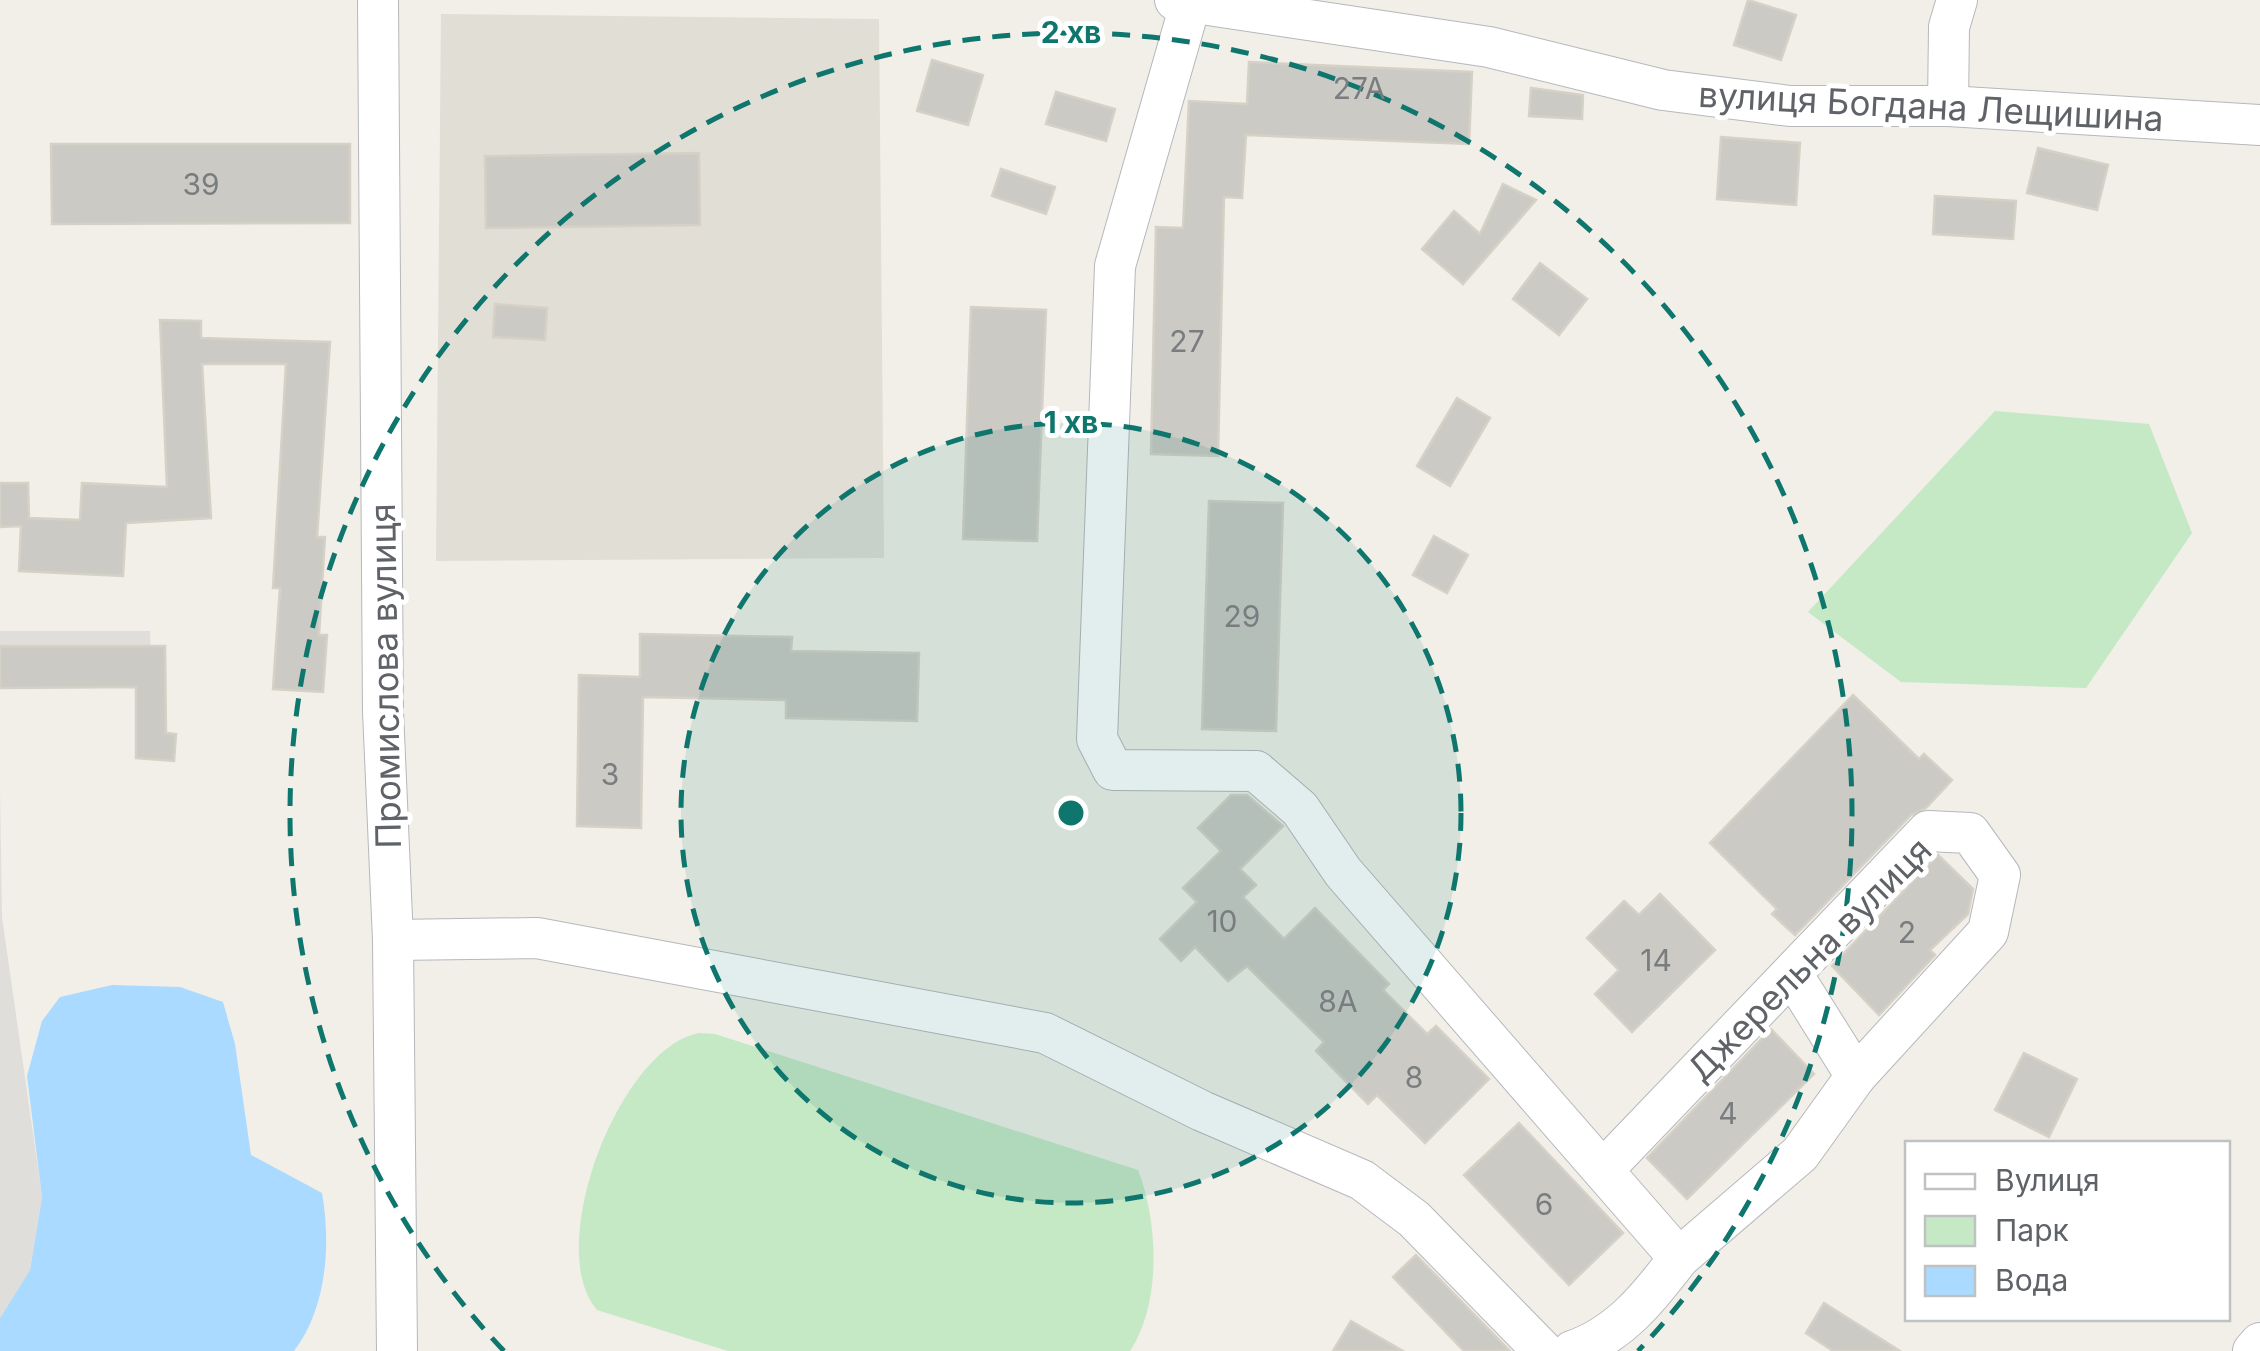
<svg xmlns="http://www.w3.org/2000/svg" width="2260" height="1351" viewBox="0 0 2260 1351" font-family="Inter,sans-serif">
  <style>
    .industrial { fill: #e0deda }
    .education { fill: #e1ded6 }
    .green { fill: #c5e8c5 }
    .water { fill: #aadaff }
    .building { fill: #cccac5; stroke: #d6d1c6; stroke-width: 2.5 }
    .lines { fill: none; stroke-linecap: round; stroke-linejoin: round }
    .minor-casing { stroke: #b5b8bc; stroke-width: 42 }
    .minor { stroke: #fff; stroke-width: 40 }
    .ring { fill: none; stroke: #0f766e; stroke-width: 5; stroke-dasharray: 18 12 }
    .labels { text-anchor: middle; dominant-baseline: central; stroke-width: 10; stroke-linejoin: round; paint-order: stroke }
    .number-label { font-size: 30px; fill: #7a7d7f }
    .street-label { font-size: 35px; fill: #5f6368; stroke: #fff }
    .centre { fill: #0f766e; stroke: #fff; stroke-width: 5 }
    .ring-label { font-size: 30px; text-anchor: middle; font-weight: bold; fill: #0f766e; stroke: #fff; stroke-width: 10; stroke-linejoin: round; paint-order: stroke }
  </style>
  <rect width="100%" height="100%" fill="#f1efe8"/>
  <g class="industrial">
    <path d="M0,631H150L152,687L0,685Z"/>
    <path d="M0,787L2,917L42,1196L30,1270L0,1318Z"/>
  </g>
  <path class="education" d="M441,14L879,19L884,558L436,561Z"/>
  <g class="green">
    <path d="M1995,411L2149,424L2192,533L2086,688L1901,682L1808,612Z"/>
    <path d="M699,1033L715,1034L1138,1170C1158,1221 1162,1303 1130,1351H728L597,1310C543,1248 619,1048 699,1033Z"/>
  </g>
  <path class="water" d="M112,985L180,987L223,1002L235,1044L251,1155L322,1193C331,1244 327,1308 294,1351H0V1318L30,1270L42,1197L27,1076L42,1021L60,997Z"/>
  <g class="building">
    <path d="M1748,0L1796,15L1781,60L1734,45Z"/>
    <path d="M932,60L983,75L968,125L917,111Z"/>
    <path d="M1249,62L1472,72L1469,144L1246,135L1242,198L1224,197L1218,456L1151,454L1156,227L1183,228L1189,101L1247,104Z"/>
    <path d="M1531,88L1583,95L1582,119L1529,116Z"/>
    <path d="M1056,92L1115,109L1106,141L1046,124Z"/>
    <path d="M1721,137L1800,143L1796,205L1717,199Z"/>
    <path d="M51,144H350V223L52,224Z"/>
    <path d="M2038,148L2108,165L2097,210L2027,193Z"/>
    <path d="M699,153L700,225L486,228L485,156Z"/>
    <path d="M1001,169L1055,187L1046,214L992,196Z"/>
    <path d="M1503,184L1536,200L1463,284L1422,249L1454,211L1480,234Z"/>
    <path d="M1935,196L2016,201L2013,239L1933,234Z"/>
    <path d="M1540,263L1587,299L1559,335L1513,299Z"/>
    <path d="M495,304L547,308L545,340L493,337Z"/>
    <path d="M971,307L1046,310L1037,541L963,539Z"/>
    <path d="M160,320L201,321V338L330,342L317,537H325L319,635H327L323,692L273,689L280,588H273L286,364H202L211,518L126,523L123,576L19,571L21,526L0,527V483H28L29,518L80,520L82,483L167,487Z"/>
    <path d="M1457,398L1490,418L1450,486L1417,466Z"/>
    <path d="M1209,501L1283,503L1276,731L1202,729Z"/>
    <path d="M1434,536L1468,555L1447,593L1413,575Z"/>
    <path d="M640,634L792,637L791,651L919,653L917,721L786,718V700L643,697L641,828L577,826L579,675L640,677Z"/>
    <path d="M0,646H165L166,733L176,734L174,761L136,758V687L0,688Z"/>
    <path d="M1853,695L1919,759L1924,754L1952,780L1926,808L1911,815L1795,935L1772,914L1777,909L1710,843Z"/>
    <path d="M1231,795H1247L1283,826L1240,869L1256,885L1243,897L1284,939L1315,908L1389,984L1383,990L1427,1034L1436,1026L1489,1079L1425,1143L1377,1095L1368,1104L1316,1051L1324,1042L1247,966L1228,981L1195,947L1181,961L1160,939L1197,902L1183,888L1221,851L1198,828Z"/>
    <path d="M1938,855L1973,889L1968,914L1930,950L1935,955L1879,1015L1832,966Z"/>
    <path d="M1660,894L1715,950L1632,1032L1595,994L1619,970L1587,938L1624,901L1639,915Z"/>
    <path d="M1771,1029L1814,1074L1687,1199L1647,1158Z"/>
    <path d="M2024,1053L2077,1079L2049,1137L1995,1110Z"/>
    <path d="M1519,1123L1623,1233L1569,1285L1464,1175Z"/>
    <path d="M1416,1255L1510,1351H1464L1393,1277Z"/>
    <path d="M1824,1303L1900,1351H1833L1806,1333Z"/>
    <path d="M1351,1321L1403,1351H1333Z"/>
  </g>
  <g class="lines">
    <defs>
      <g id="minor">
        <path d="M378,0L383,711L393,940L397,1351"/>
        <path d="M1175,0L1489,47L1663,90L1790,106H1948L2260,125"/>
        <path d="M1190,5L1115,266L1097,739L1113,770L1256,771L1300,809L1343,872L1679,1258C1650,1296 1620,1335 1572,1351"/>
        <path d="M1948,106L1949,27L1957,0"/>
        <path d="M393,940L537,938L1045,1033L1202,1111L1362,1180L1414,1219L1543,1351"/>
        <path d="M1792,974L1856,1076"/>
        <path d="M1603,1170L1928,831L1970,833L2000,875L1988,932L1856,1076L1800,1154L1679,1258"/>
        <path d="M2253,1351L2260,1343"/>
      </g>
    </defs>
    <use href="#minor" class="minor-casing"/>
    <use href="#minor" class="minor"/>
  </g>
  <circle cx="1071" cy="813" r="390" fill="#0f766e" fill-opacity=".12"/>
  <g class="ring">
    <circle cx="1071" cy="813" r="390"/>
    <path d="M504 1351A781 781 0 1 1 1638 1351"/>
  </g>
  <g class="labels">
    <g class="number-label">
      <text x="1359" y="88">27А</text>
      <text x="201" y="184">39</text>
      <text x="1187" y="341">27</text>
      <text x="1242" y="616">29</text>
      <text x="610" y="774">3</text>
      <text x="1222" y="921">10</text>
      <text x="1907" y="932">2</text>
      <text x="1656" y="960">14</text>
      <text x="1338" y="1001">8А</text>
      <text x="1414" y="1077">8</text>
      <text x="1728" y="1113">4</text>
      <text x="1544" y="1204">6</text>
    </g>
    <g class="street-label">
      <text transform="translate(1931 106) rotate(3)">вулиця Богдана Лещишина</text>
      <text transform="translate(385 676) rotate(-91)">Промислова вулиця</text>
      <text transform="translate(1809 959) rotate(-45)">Джерельна вулиця</text>
    </g>
  </g>
  <circle cx="1071" cy="813" r="15" class="centre"/>
  <g class="ring-label">
    <text x="1071" y="43">2 хв</text>
    <text x="1071" y="433">1 хв</text>
  </g>
  <rect x="1905" y="1141" width="325" height="180" fill="#ffffff" stroke="#bfc1c3" stroke-width="2.5"/>
  <rect x="1925" y="1174" width="50" height="15" fill="#ffffff" stroke="#bfc1c3" stroke-width="2.5"/>
  <text x="1995" y="1191" font-size="30" fill="#5f6368">Вулиця</text>
  <rect x="1925" y="1216" width="50" height="30" fill="#c5e8c5" stroke="#bfc1c3" stroke-width="2.5"/>
  <text x="1995" y="1241" font-size="30" fill="#5f6368">Парк</text>
  <rect x="1925" y="1266" width="50" height="30" fill="#aadaff" stroke="#bfc1c3" stroke-width="2.5"/>
  <text x="1995" y="1291" font-size="30" fill="#5f6368">Вода</text>
</svg>
